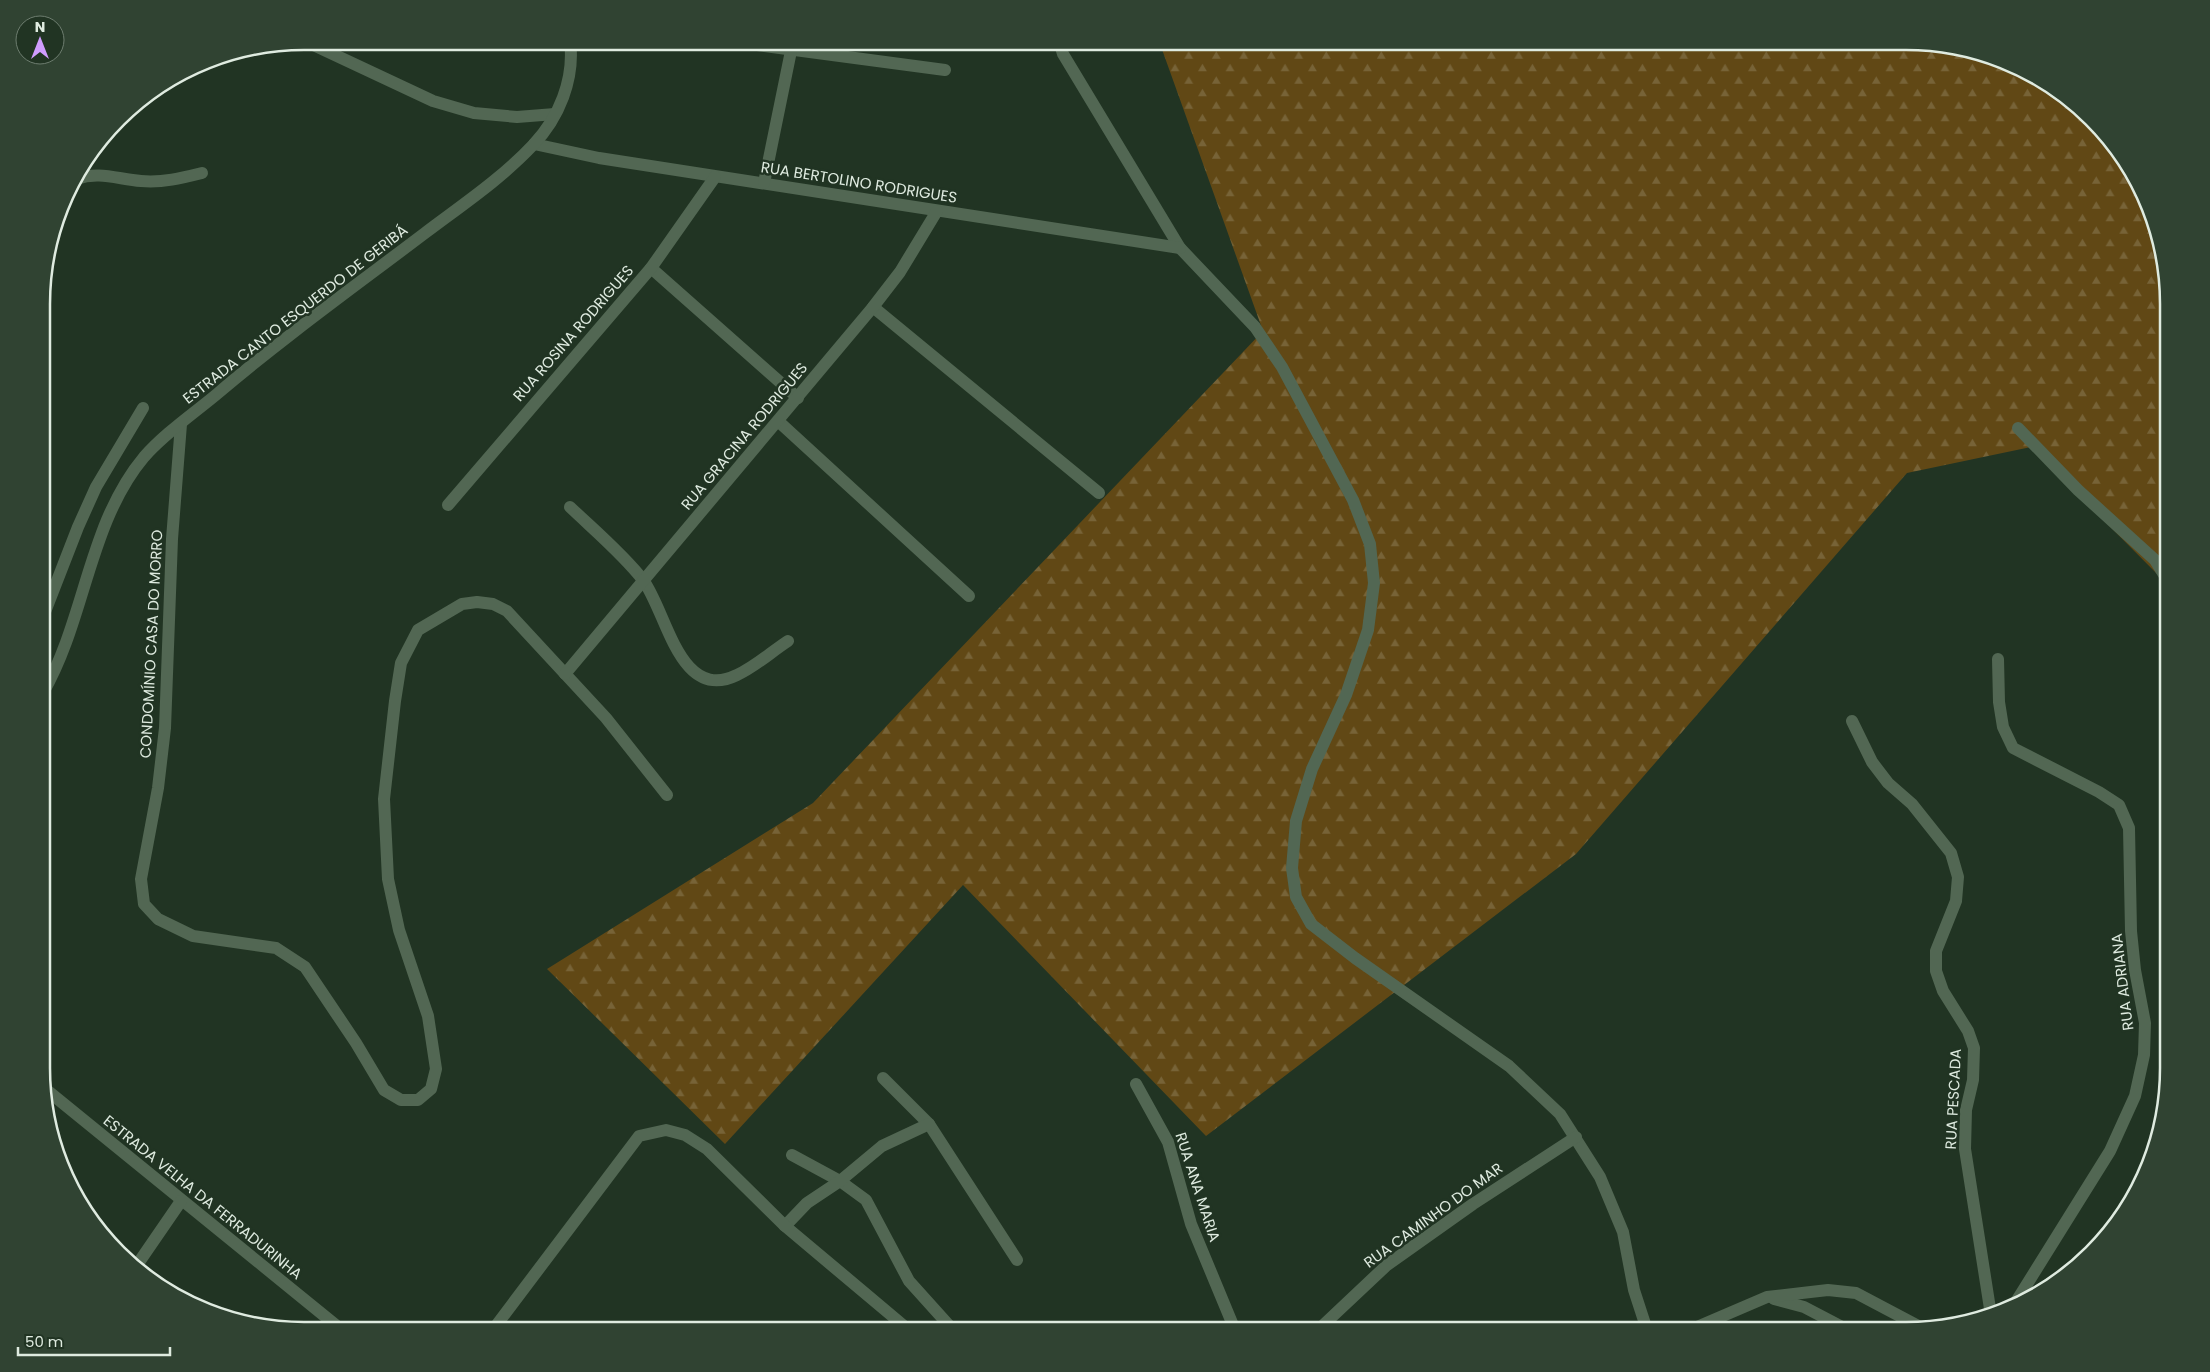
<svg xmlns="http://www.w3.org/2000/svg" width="2210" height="1372" viewBox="0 0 2210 1372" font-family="Poppins,sans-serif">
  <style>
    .forest { fill: url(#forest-firs) }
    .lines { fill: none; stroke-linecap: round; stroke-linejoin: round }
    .street { stroke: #526753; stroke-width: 12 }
    .labels { text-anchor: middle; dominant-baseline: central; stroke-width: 5; stroke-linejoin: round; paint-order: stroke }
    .street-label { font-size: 15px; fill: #dfebe0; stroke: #213423 }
    .rim { fill: none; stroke: #dfebe0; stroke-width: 2.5 }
  </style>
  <defs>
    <pattern id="forest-firs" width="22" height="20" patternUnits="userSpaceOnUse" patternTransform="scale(1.25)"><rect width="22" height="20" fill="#614815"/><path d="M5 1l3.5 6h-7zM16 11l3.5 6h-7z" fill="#776337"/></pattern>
  </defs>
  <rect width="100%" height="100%" fill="#213423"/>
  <path class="forest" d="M1159,41H1906L1974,50L2052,85L2103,131L2134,173L2160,236L2168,287V585L2031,447L1907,473L1576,854L1206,1136L963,885L725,1144L547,969L813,803L1263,331Z"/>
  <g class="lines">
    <g class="street">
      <path d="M305,41L433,101L474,113L517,117L555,114"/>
      <path d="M1059,41L1063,54L1180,248L1255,327L1282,367L1353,500L1370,544L1374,583L1368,630L1346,695L1312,769L1296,821L1292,868L1296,897L1311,924L1355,958L1509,1066L1560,1114L1600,1177L1623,1232L1634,1290L1647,1330"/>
      <path d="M750,44L945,70"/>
      <path d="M534,144L599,158L1180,248"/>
      <path d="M76,179C99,171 117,179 141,181C162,183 182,178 202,173"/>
      <path d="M764,183L791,51"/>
      <path d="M651,268L798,398"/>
      <path d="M873,307L1099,493"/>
      <path d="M778,421L969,596"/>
      <path d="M181,424L172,539L165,728L158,788L141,879L144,904L158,919L193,936L276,948L305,967L356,1043L384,1090L401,1100H418L431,1089L436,1069L428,1016L399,930L388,879L384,799L395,701L401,663L418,630L462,604L477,602L493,604L507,611L606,718L667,795"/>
      <path d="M2018,428L2078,490L2155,560L2168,581"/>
      <path d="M448,505L651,268L715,177"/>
      <path d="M570,507C593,529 624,555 643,580C667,612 679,703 737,675C755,667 771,652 788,641"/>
      <path d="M43,617L78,527L96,487L143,408"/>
      <path d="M1998,659L1999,702L2003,727L2013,748L2099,792L2119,805L2129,828L2131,931L2135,970L2145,1023L2144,1055L2135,1096L2110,1151L2014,1305"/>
      <path d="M565,674L873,307L900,272L937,211"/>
      <path d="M43,693C86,618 88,524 144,457C165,433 193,414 217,394C284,337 355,286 425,233C462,205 501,179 533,145C559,118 575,79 570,41"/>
      <path d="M1852,721L1872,762L1888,783L1912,804L1951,853L1958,877L1956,901L1936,951V971L1943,991L1968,1031L1974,1048L1973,1080L1966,1110L1965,1149L1991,1315"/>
      <path d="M883,1078L929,1124L1017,1260"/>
      <path d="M1136,1084L1168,1142L1191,1224L1235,1330"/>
      <path d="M43,1087L343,1331"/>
      <path d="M792,1155L840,1181L866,1200L909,1281L954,1331"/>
      <path d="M785,1226L807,1203L840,1181L882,1146L929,1124"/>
      <path d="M137,1265L181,1201"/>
      <path d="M1774,1299L1804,1307L1848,1330"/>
      <path d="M1318,1330L1387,1265L1473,1204L1576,1137"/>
      <path d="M1690,1330L1767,1297L1828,1290L1856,1293L1926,1330"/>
      <path d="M492,1331L639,1136L666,1130L685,1135L707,1149L785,1226L910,1331"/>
    </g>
  </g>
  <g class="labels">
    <g class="street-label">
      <text transform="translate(859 182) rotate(9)">RUA BERTOLINO RODRIGUES</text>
      <text transform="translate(295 314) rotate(-38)">ESTRADA CANTO ESQUERDO DE GERIBÁ</text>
      <text transform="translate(573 333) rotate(-49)">RUA ROSINA RODRIGUES</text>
      <text transform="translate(744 436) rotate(-50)">RUA GRACINA RODRIGUES</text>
      <text transform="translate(151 644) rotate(-87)">CONDOMÍNIO CASA DO MORRO</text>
      <text transform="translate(2122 982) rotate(-97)">RUA ADRIANA</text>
      <text transform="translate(1953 1099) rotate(-87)">RUA PESCADA</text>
      <text transform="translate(1198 1187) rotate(72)">RUA ANA MARIA</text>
      <text transform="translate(203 1197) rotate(39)">ESTRADA VELHA DA FERRADURINHA</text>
      <text transform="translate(1433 1215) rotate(-36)">RUA CAMINHO DO MAR</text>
    </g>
  </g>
  <path d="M0 0H2210V1372H0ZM304 50H1906A254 254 0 0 1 2160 304V1068A254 254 0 0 1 1906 1322H304A254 254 0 0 1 50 1068V304A254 254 0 0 1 304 50Z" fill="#304332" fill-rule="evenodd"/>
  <path class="rim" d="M304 50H1906A254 254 0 0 1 2160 304V1068A254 254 0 0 1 1906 1322H304A254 254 0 0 1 50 1068V304A254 254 0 0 1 304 50Z"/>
  <g transform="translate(40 40)"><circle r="24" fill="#213423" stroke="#6d7d6f"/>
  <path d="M0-4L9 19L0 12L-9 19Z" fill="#d09dfe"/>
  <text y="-8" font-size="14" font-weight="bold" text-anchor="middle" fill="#dfebe0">N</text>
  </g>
  <path d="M18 1347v8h152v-8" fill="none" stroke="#dfebe0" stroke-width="2.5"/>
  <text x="25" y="1347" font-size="15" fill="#dfebe0" stroke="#213423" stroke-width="4" paint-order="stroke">50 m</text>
</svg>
